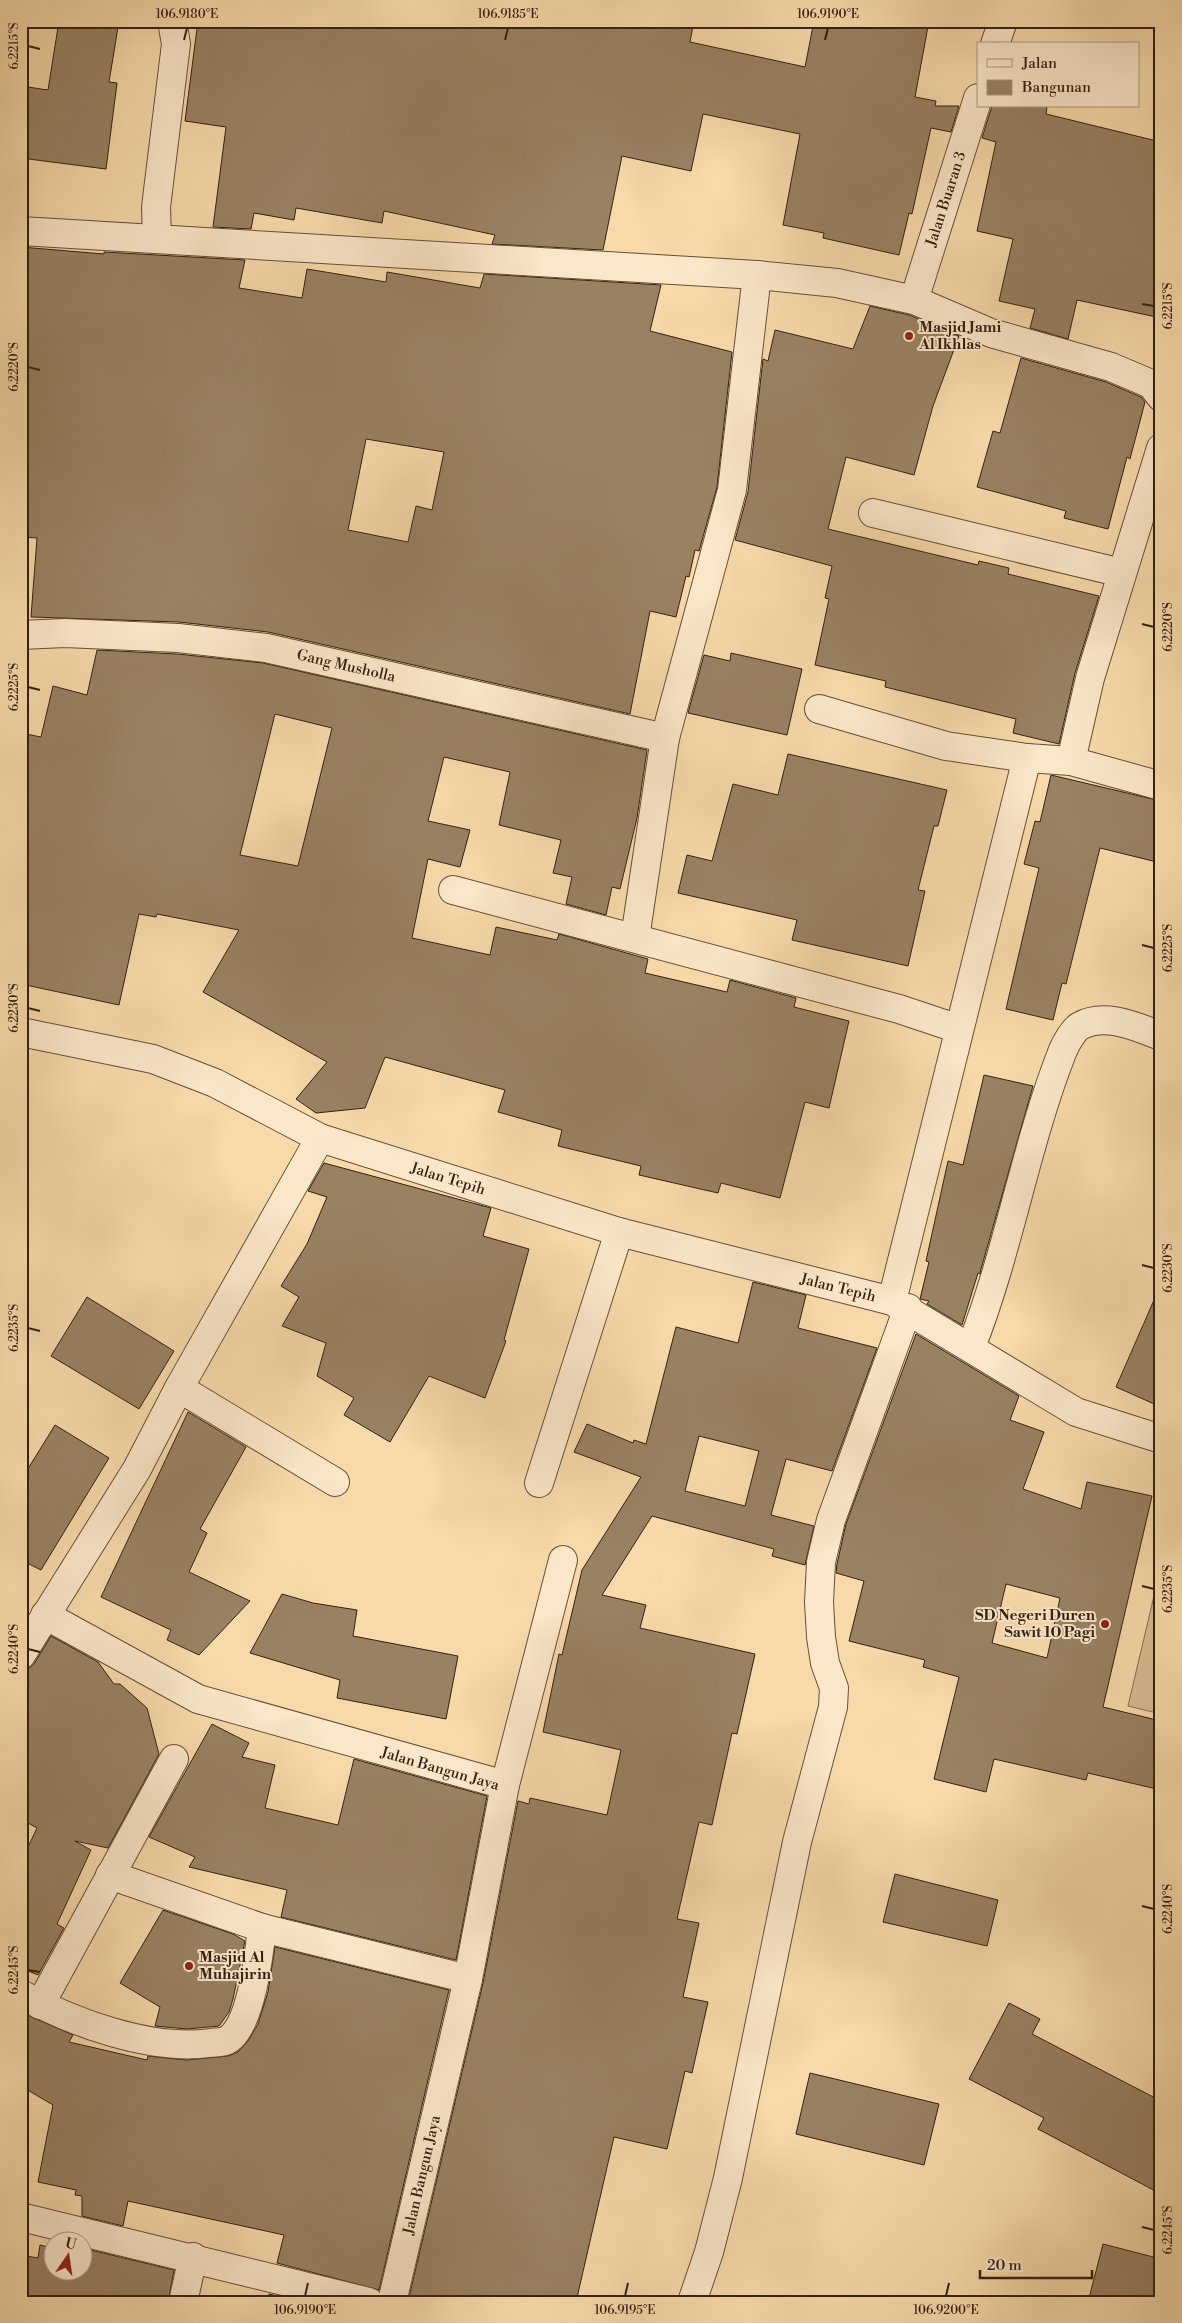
<svg xmlns="http://www.w3.org/2000/svg" width="1182" height="2323" viewBox="0 0 1182 2323" font-family="'Libre Bodoni',serif">
  <style>
    .grass { fill: #d6ba90; stroke: #856e52 }
    .building { fill: #998162; stroke: #342113; fill-rule: evenodd }
    .lines { fill: none; stroke-linecap: round; stroke-linejoin: round }
    .minor-casing { stroke: #654f39; stroke-width: 30 }
    .minor { stroke: #fae6c8; stroke-width: 28 }
    .ticks { fill: none; stroke: #342113; stroke-width: 2 }
    .poi-dot { fill: #8f2418; stroke: #fae6c8; stroke-width: 2 }
    .labels { text-anchor: middle; dominant-baseline: central; stroke-width: 4; stroke-linejoin: round; paint-order: stroke }
    .street-label { font-size: 15px; fill: #342113; stroke: #fae6c8 }
    .poi-label { font-size: 15px; font-weight: bold; fill: #342113; stroke: #fae6c8; text-anchor: start }
    .neatline { fill: none; stroke: #342113; stroke-width: 2 }
    .ticks-label { font-size: 12px; text-anchor: middle; fill: #342113 }
  </style>
  <rect width="100%" height="100%" fill="#f7d9aa"/>
  <filter id="stains"><feTurbulence type="fractalNoise" baseFrequency=".004" numOctaves="4"/><feColorMatrix values="0 0 0 0 .2 0 0 0 0 .09 0 0 0 0 .02 0 0 0 .5 -.17"/></filter>
  <radialGradient id="worn" r=".72"><stop offset=".6" stop-color="#630" stop-opacity="0"/><stop offset="1" stop-color="#630" stop-opacity=".3"/></radialGradient>
  <path class="grass" d="M1161,1566V1714L1128,1706Z"/>
  <g class="building">
    <path d="M59,21H119L109,82L117,83L106,169L21,158V86L48,90Z"/>
    <path d="M198,21H694L690,42L805,67L814,21H929L915,97L936,101L935,106H959L951,132L931,128L912,214L909,213L899,255L823,238L824,233L783,225L800,134L703,114L691,171L622,156L603,250L492,244L495,235L384,211L382,223L296,208L294,220L254,213L251,229L213,227L226,127L185,121Z"/>
    <path d="M992,106H1047L1046,114L1161,142V318L1077,300L1068,339L1030,328L1035,309L999,301L1013,239L977,231L996,142L982,138Z"/>
    <path d="M21,247L104,254V252L245,260L239,288L302,298L307,269L386,282L387,272L480,288L484,274L661,285L650,331L732,352L717,487L699,551L695,550L689,577L686,576L676,617L650,611L630,714L268,632L179,622L31,617L37,538L21,537ZM366,439L444,452L432,510L416,506L408,542L348,530Z"/>
    <path d="M870,306L909,315L959,336L933,406L914,475L846,457L828,529L978,565L979,561L1009,568L1008,574L1099,596L1075,673L1059,744L1013,733L1016,719L885,687L886,681L815,665L829,599L825,598L832,566L735,540L748,492L763,359L768,361L775,330L853,349Z"/>
    <path d="M1021,358L1106,382L1141,397L1145,402L1130,459L1127,457L1108,529L1064,518L1066,511L977,487L993,431L1000,433Z"/>
    <path d="M97,650L177,654L263,663L647,750L637,818L620,889L612,887L606,915L566,904L572,877L553,873L561,840L499,825L510,772L444,757L428,821L470,830L460,867L428,859L412,938L490,955L496,927L557,940L559,934L648,959L645,973L727,992L730,980L796,998L794,1007L849,1021L829,1108L805,1102L780,1198L721,1183L718,1193L639,1175L641,1166L558,1146L562,1130L498,1112L505,1090L385,1057L365,1108L316,1113L296,1099L327,1062L203,992L239,930L157,914L156,917L139,914L119,1005L21,984V733L41,737L53,686L87,695ZM275,714L332,728L298,866L240,855Z"/>
    <path d="M731,653L802,669L787,735L688,713L704,655L730,661Z"/>
    <path d="M788,754L947,790L938,826H934L918,890L925,891L908,966L792,940L797,920L678,893L687,855L712,861L733,784L778,795Z"/>
    <path d="M1051,775L1161,801V863L1100,848L1066,984L1062,983L1053,1020L1006,1009L1039,868L1024,864L1035,821L1040,822Z"/>
    <path d="M984,1075L1033,1086L981,1269L980,1274L978,1273L962,1325L927,1304L929,1301L920,1299L929,1262L926,1261L948,1161L963,1165Z"/>
    <path d="M324,1163L491,1208L483,1236L529,1249L504,1340L506,1341L485,1398L429,1376L390,1442L344,1415L354,1398L317,1376L326,1343L282,1326L299,1297L281,1286L307,1244L327,1197L308,1191Z"/>
    <path d="M753,1282L806,1295L798,1328L877,1348L832,1471L786,1459L771,1515L814,1526L805,1565L772,1556L774,1549L652,1516L602,1595L646,1605L640,1628L755,1654L737,1734L732,1733L712,1825L699,1822L677,1919L699,1923L683,1997L708,2002L692,2073L685,2071L667,2149L614,2137L576,2302H408L483,1983L518,1801L529,1804L530,1798L607,1815L621,1750L543,1732L559,1654L562,1655L582,1570L641,1477L574,1452L587,1424L633,1443L634,1440L646,1444L676,1327L738,1343ZM699,1436L759,1451L745,1506L685,1491Z"/>
    <path d="M1161,1284V1407L1116,1387Z"/>
    <path d="M87,1297L174,1351L139,1409L51,1356Z"/>
    <path d="M916,1334L1019,1396L1010,1420L1044,1432L1023,1489L1081,1509L1087,1482L1152,1496L1103,1707L1161,1721V1790L1088,1773L1086,1780L994,1759L986,1792L934,1779L959,1677L923,1667L925,1660L849,1641L864,1581L836,1573L837,1564L846,1524ZM1006,1584L1060,1598L1047,1658L992,1643Z"/>
    <path d="M188,1412L246,1447L200,1529L207,1533L189,1572L250,1601L199,1655L167,1640L171,1630L101,1597Z"/>
    <path d="M55,1425L109,1458L41,1570L21,1560V1480Z"/>
    <path d="M282,1594L313,1603L357,1610L353,1636L458,1656L446,1719L337,1698L340,1680L250,1653Z"/>
    <path d="M51,1636L98,1662L114,1684H120L147,1708L159,1754L108,1848L75,1841L91,1850L57,1924L64,1928L38,1975L21,1968V1862L37,1828L21,1819V1670L29,1668L34,1664Z"/>
    <path d="M212,1724L249,1743L242,1757L275,1765L265,1808L338,1825L354,1759L487,1796L456,1960L281,1917L287,1890L189,1867L195,1857L149,1837Z"/>
    <path d="M895,1874L998,1900L987,1946L883,1922Z"/>
    <path d="M163,1910L233,1934L245,1941L233,1999L229,2012L219,2026L187,2029L155,2026L160,2007L120,1983Z"/>
    <path d="M275,1947L449,1990L379,2290L277,2263L284,2235L128,2201L123,2226L82,2216V2196L75,2195L76,2190L38,2182L53,2105L21,2086V2019L25,2014L73,2035L69,2042L147,2060L148,2056L186,2060L228,2056L238,2052L248,2041L258,2024L268,1992Z"/>
    <path d="M1009,2003L1040,2019L1032,2034L1161,2101V2194L1038,2129L1044,2118L969,2079Z"/>
    <path d="M810,2073L939,2104L924,2165L796,2134Z"/>
    <path d="M1103,2244L1161,2259V2302H1088Z"/>
    <path d="M40,2245L52,2248V2270H82V2248L174,2270L168,2302H21V2255L38,2258Z"/>
    <path d="M269,2294L302,2302H267Z"/>
  </g>
  <g class="lines">
    <defs>
      <g id="minor">
        <path d="M995,44L1003,21"/>
        <path d="M21,231L757,275L837,283L914,300L991,333L1111,367L1151,384L1161,397"/>
        <path d="M157,238L156,207L176,44L172,21"/>
        <path d="M914,300L978,98"/>
        <path d="M873,513L1122,573"/>
        <path d="M21,635L65,633L178,638L266,648L665,738"/>
        <path d="M819,709L946,746L1027,758L1071,761L1161,786"/>
        <path d="M1071,761L1090,678L1161,448"/>
        <path d="M453,890L899,1009L959,1029"/>
        <path d="M635,938L665,738L732,490L757,275"/>
        <path d="M21,1032L153,1059L215,1083L320,1138L619,1232L892,1301L1076,1412L1161,1439"/>
        <path d="M892,1301L1027,758"/>
        <path d="M971,1347C1009,1251 1025,1146 1063,1050C1066,1043 1074,1029 1080,1026C1105,1012 1137,1027 1161,1036"/>
        <path d="M179,1388L335,1482"/>
        <path d="M539,1483L619,1232"/>
        <path d="M45,1615L198,1699L505,1785"/>
        <path d="M21,1655L137,1469L179,1388L320,1138"/>
        <path d="M110,1875L262,1928L468,1979"/>
        <path d="M21,1994C73,2023 151,2051 210,2043C216,2042 224,2043 229,2039C251,2023 259,1955 262,1928"/>
        <path d="M40,2005L174,1759"/>
        <path d="M21,2217L369,2302"/>
        <path d="M183,2302L193,2257"/>
        <path d="M392,2302L468,1979L505,1785L563,1560"/>
        <path d="M692,2302L709,2252L728,2178L797,1842L833,1707L834,1688L825,1663L821,1637L819,1602L821,1562L831,1520L908,1308"/>
      </g>
    </defs>
    <use href="#minor" class="minor-casing"/>
    <use href="#minor" class="minor"/>
  </g>
  <path class="ticks" d="M184,40L187,28M505,40L508,28M825,40L828,28M28,46L40,49M1142,304L1154,306M28,367L40,370M1142,624L1154,627M28,687L40,690M1142,945L1154,948M28,1008L40,1011M1142,1265L1154,1268M28,1328L40,1331M1142,1586L1154,1589M28,1649L40,1652M1142,1906L1154,1909M28,1970L40,1972M1142,2227L1154,2230M305,2296L308,2283M625,2296L628,2283M946,2296L949,2283"/>
  <g class="poi-dot">
    <circle cx="909" cy="336" r="5"/>
    <circle cx="1105" cy="1624" r="5"/>
    <circle cx="189" cy="1966" r="5"/>
  </g>
  <g class="labels">
    <g class="street-label">
      <text transform="translate(946 199) rotate(-72)">Jalan Buaran 3</text>
      <text transform="translate(346 666) rotate(13)">Gang Musholla</text>
      <text transform="translate(448 1179) rotate(17)">Jalan Tepih</text>
      <text transform="translate(838 1288) rotate(14)">Jalan Tepih</text>
      <text transform="translate(440 1769) rotate(16)">Jalan Bangun Jaya</text>
      <text transform="translate(422 2175) rotate(-77)">Jalan Bangun Jaya</text>
    </g>
    <g class="poi-label">
      <text x="919" y="327">Masjid Jami<tspan x="919" dy="17">Al Ikhlas</tspan></text>
      <text x="1095" y="1615" text-anchor="end">SD Negeri Duren<tspan x="1095" dy="17">Sawit 10 Pagi</tspan></text>
      <text x="199" y="1957">Masjid Al<tspan x="199" dy="17">Muhajirin</tspan></text>
    </g>
  </g>
  <rect width="1182" height="2323" fill="none" stroke="#f7d9aa" stroke-width="55"/>
  <rect x="977" y="42" width="162" height="65" fill="#fae6c8" stroke="#ab9780"/>
  <rect x="987" y="59" width="25" height="8" fill="#fae6c8" stroke="#ab9780"/>
  <text x="1022" y="68" font-size="15" fill="#342113">Jalan</text>
  <rect x="987" y="80" width="25" height="15" fill="#998162" stroke="#ab9780"/>
  <text x="1022" y="92" font-size="15" fill="#342113">Bangunan</text>
  <g transform="translate(68 2256) rotate(13)"><circle r="24" fill="#fae6c8" stroke="#ab9780"/>
  <path d="M0-4L9 19L0 12L-9 19Z" fill="#8f2418"/>
  <text y="-8" font-size="14" font-weight="bold" text-anchor="middle" fill="#342113">U</text>
  </g>
  <path d="M980 2270v8h112v-8" fill="none" stroke="#342113" stroke-width="2.5"/>
  <text x="987" y="2270" font-size="15" fill="#342113" stroke="#fae6c8" stroke-width="4" paint-order="stroke">20 m</text>
  <rect x="28" y="28" width="1126" height="2268" class="neatline"/>
  <g class="ticks-label">
    <text x="187" y="18">106.9180°E</text>
    <text x="508" y="18">106.9185°E</text>
    <text x="828" y="18">106.9190°E</text>
    <text transform="translate(14 46) rotate(-90)" y="4">6.2215°S</text>
    <text transform="translate(1168 306) rotate(-90)" y="4">6.2215°S</text>
    <text transform="translate(14 367) rotate(-90)" y="4">6.2220°S</text>
    <text transform="translate(1168 627) rotate(-90)" y="4">6.2220°S</text>
    <text transform="translate(14 687) rotate(-90)" y="4">6.2225°S</text>
    <text transform="translate(1168 948) rotate(-90)" y="4">6.2225°S</text>
    <text transform="translate(14 1008) rotate(-90)" y="4">6.2230°S</text>
    <text transform="translate(1168 1268) rotate(-90)" y="4">6.2230°S</text>
    <text transform="translate(14 1328) rotate(-90)" y="4">6.2235°S</text>
    <text transform="translate(1168 1589) rotate(-90)" y="4">6.2235°S</text>
    <text transform="translate(14 1649) rotate(-90)" y="4">6.2240°S</text>
    <text transform="translate(1168 1909) rotate(-90)" y="4">6.2240°S</text>
    <text transform="translate(14 1970) rotate(-90)" y="4">6.2245°S</text>
    <text transform="translate(1168 2230) rotate(-90)" y="4">6.2245°S</text>
    <text x="305" y="2314">106.9190°E</text>
    <text x="625" y="2314">106.9195°E</text>
    <text x="946" y="2314">106.9200°E</text>
  </g>
  <rect width="100%" height="100%" filter="url(#stains)"/>
  <rect width="100%" height="100%" fill="url(#worn)"/>
</svg>
